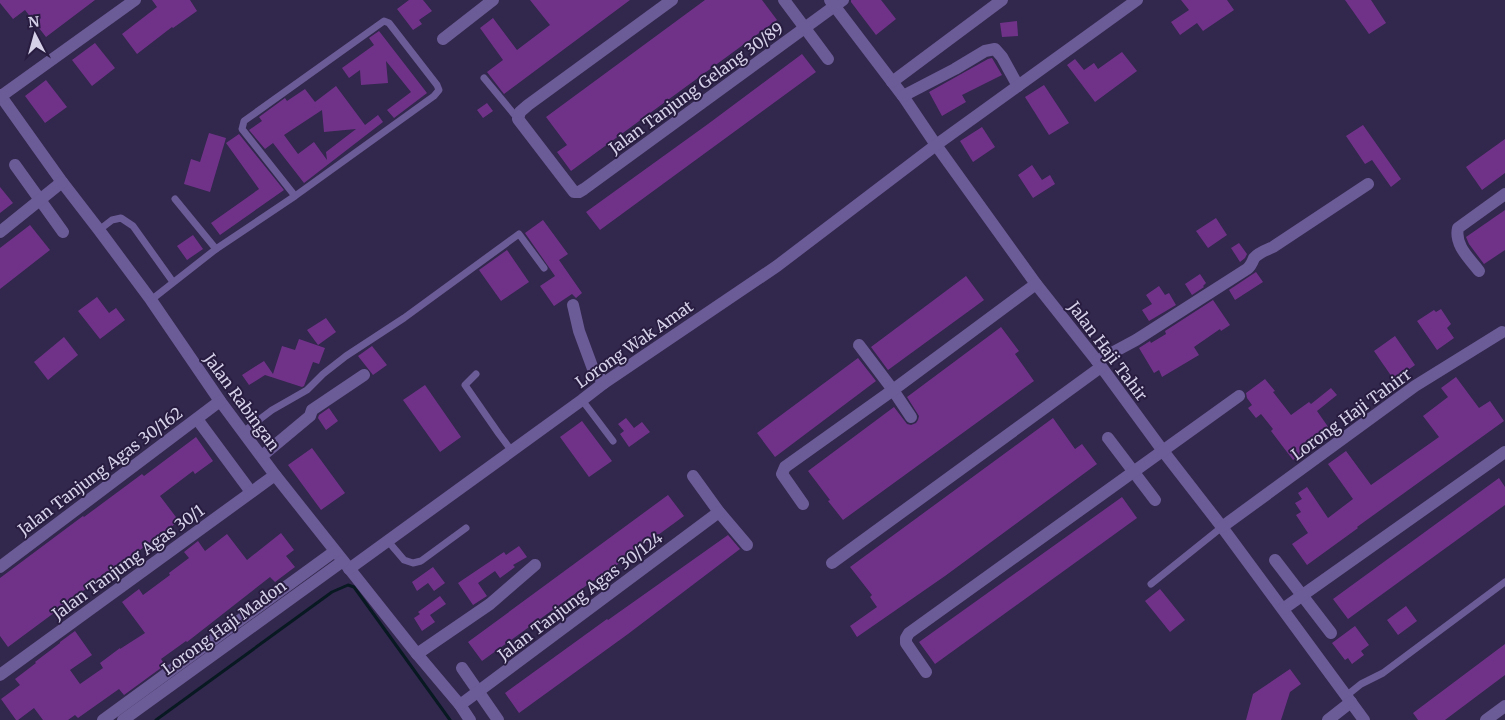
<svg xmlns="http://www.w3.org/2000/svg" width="1505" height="720" viewBox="0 0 1505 720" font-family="Merriweather,serif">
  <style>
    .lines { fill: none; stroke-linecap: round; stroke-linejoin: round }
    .stream { stroke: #081922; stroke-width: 3 }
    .building { fill: #703289; fill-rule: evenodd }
    .service { stroke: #6b5b96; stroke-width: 7 }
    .minor { stroke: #6b5b96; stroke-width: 12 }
    .labels { text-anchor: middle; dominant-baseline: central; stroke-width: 4; stroke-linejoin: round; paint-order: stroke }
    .street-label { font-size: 16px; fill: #d6d1e9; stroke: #281d41 }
  </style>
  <rect width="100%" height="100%" fill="#32274c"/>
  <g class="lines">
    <path class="stream" d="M156,720L332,592L348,585L354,587L450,720"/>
  </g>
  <g class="building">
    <path d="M0,0H95L46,37L25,10L13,19L0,3Z"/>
    <path d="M152,0H190L197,11L173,28L172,27L137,54L122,34L157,7Z"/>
    <path d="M409,0H423L432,11L419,20L422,24L413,30L397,9Z"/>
    <path d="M530,0H630L504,94L487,72L503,60L480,28L493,18L517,50L550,25Z"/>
    <path d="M705,0H762L777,20L571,171L557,152L567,145L546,117Z"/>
    <path d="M851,0H881L896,19L876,35L851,2Z"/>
    <path d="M1181,0H1227L1234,10L1203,31L1197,23L1180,35L1171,22L1189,10Z"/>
    <path d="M1345,0H1371L1386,23L1369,34Z"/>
    <path d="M1017,21L1018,36L1002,37L1000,23Z"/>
    <path d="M379,31L427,93L394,118L387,110L411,92L386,61L388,83L361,85L360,70L349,78L342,68L374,45L369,38Z"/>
    <path d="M95,43L115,68L92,86L72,60Z"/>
    <path d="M1122,52L1137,71L1095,102L1067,65L1075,59L1084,70L1094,63L1098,69Z"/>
    <path d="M802,54L816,72L600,230L586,212L708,124Z"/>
    <path d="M992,58L1002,75L962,95L966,102L942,116L929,92L988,59Z"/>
    <path d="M46,80L67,107L45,123L25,96Z"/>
    <path d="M1044,85L1069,123L1049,135L1025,97Z"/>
    <path d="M336,86L365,125L378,115L383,122L304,183L273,143L265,149L249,130L262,121L259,117L285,98L287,101L305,89L315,102ZM322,110L324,132L356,129L326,152L327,160L314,142L298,154L284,135Z"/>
    <path d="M487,103L493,111L483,118L477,110Z"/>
    <path d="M1363,125L1401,179L1391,187L1372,160L1365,164L1346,136Z"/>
    <path d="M982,127L995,147L973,162L960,141Z"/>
    <path d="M209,133L226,138L210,192L184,184L191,159L200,162Z"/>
    <path d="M239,134L284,190L220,235L211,223L259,189L226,143Z"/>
    <path d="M1505,139V173L1482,190L1466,167Z"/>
    <path d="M1032,165L1042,180L1050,175L1055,184L1033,198L1018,175Z"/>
    <path d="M0,187L13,203L0,213Z"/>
    <path d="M1505,210V250L1484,264L1469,244L1466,237Z"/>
    <path d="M1216,218L1227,235L1208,248L1196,231Z"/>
    <path d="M543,220L568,254L559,260L582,293L576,298L572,294L554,306L540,286L555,276L525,233Z"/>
    <path d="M30,225L50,250L0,289V248Z"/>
    <path d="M193,235L203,249L187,260L177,246Z"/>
    <path d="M1239,243L1247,254L1245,258L1240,262L1231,248Z"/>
    <path d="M507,250L529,282L501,301L479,270Z"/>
    <path d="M1256,272L1263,282L1235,300L1229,290Z"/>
    <path d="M1200,274L1206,283L1203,286L1204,287L1192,295L1185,284Z"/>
    <path d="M966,276L984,300L888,370L871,347Z"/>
    <path d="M1159,286L1165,295L1169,293L1176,305L1149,321L1142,310L1152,304L1146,295Z"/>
    <path d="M97,297L109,313L116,308L125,320L100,339L78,311Z"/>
    <path d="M1213,300L1230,325L1221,331L1220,329L1194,347L1199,355L1162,377L1159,370L1154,373L1139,348L1150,341L1151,343L1166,334L1165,331Z"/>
    <path d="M1441,309L1451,324L1447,328L1454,338L1437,350L1417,321L1434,310L1436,312Z"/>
    <path d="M326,318L336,332L318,345L307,330Z"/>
    <path d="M1001,327L1019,351L1015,354L1034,381L843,520L828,501L830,500L808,471L894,407L907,424L911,425L916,423L918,420L919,416L907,397Z"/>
    <path d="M1395,336L1415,365L1394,380L1374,351Z"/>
    <path d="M64,337L78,355L48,380L34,362Z"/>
    <path d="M299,339L325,348L319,364L313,362L304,386L302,387L265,375L249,385L242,375L264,361L273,374L282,346L295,350Z"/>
    <path d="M372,346L387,365L373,375L358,356Z"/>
    <path d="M858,358L876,381L775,457L757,433Z"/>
    <path d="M1456,377L1479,408L1490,401L1504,421L1357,527L1358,528L1307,565L1292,544L1308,533L1296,515L1301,512L1295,503L1302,499L1298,493L1307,487L1328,518L1353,499L1328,464L1346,451L1371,485L1439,437L1423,416L1448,397L1441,388Z"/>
    <path d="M1265,379L1275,391L1273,392L1291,415L1309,402L1311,404L1331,388L1337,395L1317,411L1331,431L1293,460L1271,431L1273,429L1261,414L1256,418L1248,408L1252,405L1247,398L1246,393Z"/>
    <path d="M425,385L461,437L440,452L403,400Z"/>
    <path d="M329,408L338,421L326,430L318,418L319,415Z"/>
    <path d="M626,418L634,428L642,422L650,432L629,447L620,434L624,431L618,424Z"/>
    <path d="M1053,418L1075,449L1082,444L1097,464L945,576L857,637L850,626L877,607L870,597L872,595L850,567Z"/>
    <path d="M582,421L612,461L589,477L560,437Z"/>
    <path d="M196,437L213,461L195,474L193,471L160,496L179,521L97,582L96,581L66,604L8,647L0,636V578L83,516L84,517L142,474L144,476Z"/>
    <path d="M312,448L345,493L321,510L288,465Z"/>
    <path d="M1499,478L1505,487V505L1348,619L1333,599Z"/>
    <path d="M668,495L684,516L595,581L594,580L482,661L468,642Z"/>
    <path d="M1122,497L1137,518L935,664L919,642Z"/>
    <path d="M281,533L294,550L286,556L295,567L275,582L270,577L187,642L186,641L161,659L165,665L124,695L119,689L78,718L75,715L68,720H43L34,708L18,720H16L1,699L20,685L15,679L36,663L35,662L60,643V642L75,631L92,655L70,670L80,684L103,668L100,663L120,648V649L145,633L122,602L139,589L143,595L170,575L169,573L189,558L184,552L198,541L205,551L227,534L247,560Z"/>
    <path d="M728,535L740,549L628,634L519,713L505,693L607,619L608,620Z"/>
    <path d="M519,546L527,557L513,565L515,567L500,578L495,571L478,583L487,596L473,605L458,583L504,552L506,555Z"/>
    <path d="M433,567L445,583L434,591L428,583L417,591L412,582Z"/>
    <path d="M1160,589L1185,620L1170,632L1145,601Z"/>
    <path d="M440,596L446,604L430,615L435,622L422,631L414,618L420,614L418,612Z"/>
    <path d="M1406,606L1417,621L1398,635L1387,620Z"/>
    <path d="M1355,626L1369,645L1361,651L1364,655L1352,664L1348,658L1345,660L1332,643Z"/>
    <path d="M1505,644V675L1445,720H1418L1413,713Z"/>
    <path d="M1290,669L1301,684L1290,692L1281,720H1246L1253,694Z"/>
  </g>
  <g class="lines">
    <g class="service">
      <path d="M484,78L518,119"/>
      <path d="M175,199L216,249"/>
      <path d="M99,230L112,220L121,218L133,226L173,282"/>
      <path d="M151,300L216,249L295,196L242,129L244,121L384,21L389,23L437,85L439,90L434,96L295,196"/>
      <path d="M476,374L465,385L499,434L511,450"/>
      <path d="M582,400L613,441"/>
      <path d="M243,432L272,410L307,390L323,374L346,356L404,318L519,234L544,268"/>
      <path d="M387,540L404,560L413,563L421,561L466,528"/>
      <path d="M1151,584L1222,527"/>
      <path d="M1346,696L1361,684L1383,673L1505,582"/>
    </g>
    <g class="minor">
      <path d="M672,0L528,105L520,112L518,119L574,192H579L584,189L843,0"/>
      <path d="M784,0L828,59"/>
      <path d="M830,0L903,96L936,145L1036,284L1097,361L1163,451L1222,527L1364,720"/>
      <path d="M443,39L493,0"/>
      <path d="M892,82L1002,0"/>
      <path d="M0,95L62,182L99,230L151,300L220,401L275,475L417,654L460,705L470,720"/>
      <path d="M903,96L955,69L985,51L995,49L1002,57L1018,86"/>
      <path d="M0,97L135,0"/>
      <path d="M15,165L63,232"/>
      <path d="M0,232L62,182"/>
      <path d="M1479,271C1470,259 1454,245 1458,228L1505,194"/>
      <path d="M573,305L579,331L593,369L604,383"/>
      <path d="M859,345L893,390L911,417"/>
      <path d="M1097,361L1136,340L1247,269C1251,266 1252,263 1254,258C1259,252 1267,250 1273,247L1368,184"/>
      <path d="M197,419L251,492"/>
      <path d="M1108,438L1155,500"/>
      <path d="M262,456L310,416L312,410L364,375"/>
      <path d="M693,476L719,512L747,545"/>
      <path d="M803,504L782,474L785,467L893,390L1036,284"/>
      <path d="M1222,527L1415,386L1502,332"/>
      <path d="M1275,560L1331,633"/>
      <path d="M832,563L1101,367"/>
      <path d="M0,567L220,401"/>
      <path d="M349,569L582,400L604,383L777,266L936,145L1137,0"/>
      <path d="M1283,609L1505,452"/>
      <path d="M417,654L490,604L535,565"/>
      <path d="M462,668L498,720"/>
      <path d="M926,672L906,643V638L909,633L1239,396"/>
      <path d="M0,675L275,475"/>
      <path d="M460,705L719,512"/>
      <path d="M103,720L335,551"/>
      <path d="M123,720L343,561"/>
      <path d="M1328,720L1351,702"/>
      <path d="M1486,720L1505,706"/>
    </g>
  </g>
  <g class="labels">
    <g class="street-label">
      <text transform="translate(696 88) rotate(-36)">Jalan Tanjung Gelang 30/89</text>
      <text transform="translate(634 344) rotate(-35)">Lorong Wak Amat</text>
      <text transform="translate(1108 351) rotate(53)">Jalan Haji Tahir</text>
      <text transform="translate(242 402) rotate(54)">Jalan Rabingan</text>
      <text transform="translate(1351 414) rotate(-36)">Lorong Haji Tahirr</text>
      <text transform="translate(100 471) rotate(-37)">Jalan Tanjung Agas 30/162</text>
      <text transform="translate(128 562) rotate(-36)">Jalan Tanjung Agas 30/1</text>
      <text transform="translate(580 596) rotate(-37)">Jalan Tanjung Agas 30/124</text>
      <text transform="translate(224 627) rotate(-36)">Lorong Haji Madon</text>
    </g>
  </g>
  <g transform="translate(35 35) rotate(354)" stroke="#281d41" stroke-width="4" paint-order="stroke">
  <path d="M0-4L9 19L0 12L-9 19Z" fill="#d6d1e9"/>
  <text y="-8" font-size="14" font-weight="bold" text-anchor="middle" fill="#d6d1e9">N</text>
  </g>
</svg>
